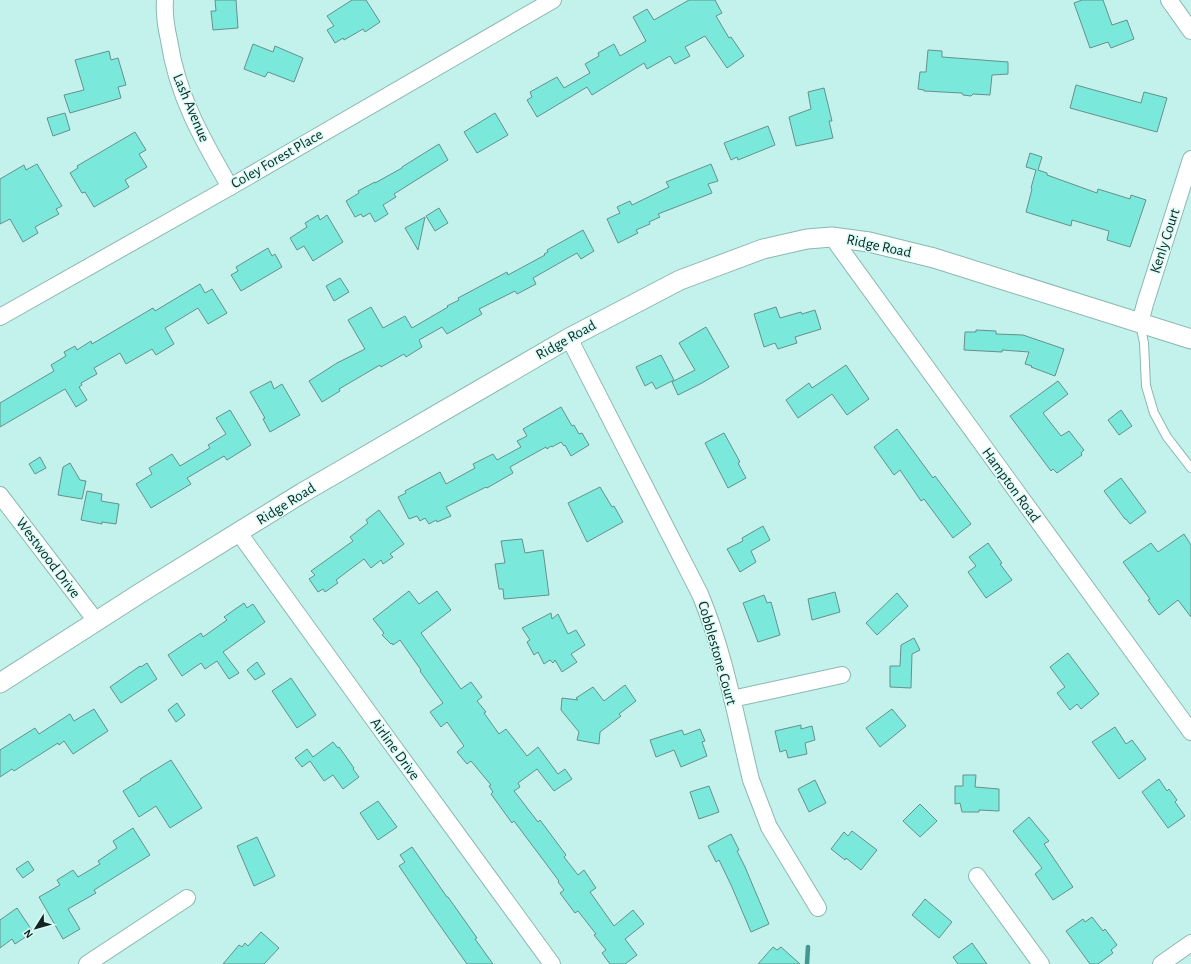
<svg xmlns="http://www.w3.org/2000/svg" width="1191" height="964" viewBox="0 0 1191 964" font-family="'Alegreya Sans',sans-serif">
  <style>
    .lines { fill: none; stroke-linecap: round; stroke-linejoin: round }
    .stream { stroke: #43988e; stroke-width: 4.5 }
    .building { fill: #7ae9dc; stroke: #65918b }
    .service-casing { stroke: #8ab8b1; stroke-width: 10 }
    .minor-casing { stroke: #8ab8b1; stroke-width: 18 }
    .tertiary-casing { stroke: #8ab8b1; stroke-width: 21 }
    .service { stroke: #fff; stroke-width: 8 }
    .minor { stroke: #fff; stroke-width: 16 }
    .tertiary { stroke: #fff; stroke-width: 19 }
    .labels { text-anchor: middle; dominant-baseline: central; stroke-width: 3; stroke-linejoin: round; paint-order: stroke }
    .street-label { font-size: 15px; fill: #132523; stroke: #d7fdf7 }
  </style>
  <rect width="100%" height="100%" fill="#c2f2eb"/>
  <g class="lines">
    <path class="stream" d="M807,964L808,947"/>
  </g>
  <g class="building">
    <path d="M215,0H236L238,28L213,30L211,11H216Z"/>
    <path d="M352,0H366L380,22L365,32L363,29L344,40L343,38L335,43L327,30L334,26L327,16Z"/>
    <path d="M689,0H715L722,13L716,16L729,38L731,37L744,56L727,68L705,36L685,47L690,56L675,64L670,56L647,69L644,63L592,95L587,87L537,117L527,100L532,97L530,92L557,77L564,88L590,73L585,64L599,56L598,53L614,44L620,56L646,41L633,17L647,9L654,20Z"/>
    <path d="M1082,0H1103L1112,25L1127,20L1134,39L1111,48L1108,42L1090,48L1074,3Z"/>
    <path d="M253,44L273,52L275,46L303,58L294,82L268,72L265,77L244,69Z"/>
    <path d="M928,50L942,51V57L1008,62V74L992,75L990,95L973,94L971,96L963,95L962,93L924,91V90L918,89L920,72H926Z"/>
    <path d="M109,51L111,60L118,58L126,85L118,87L121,98L70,113L64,95L84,90L75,60Z"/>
    <path d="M1076,85L1141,103L1144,92L1167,98L1157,132L1070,108Z"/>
    <path d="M824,88L832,121H829L833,138L796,146L789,117L811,109L808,92Z"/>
    <path d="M65,113L70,130L53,136L47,118Z"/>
    <path d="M495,113L508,135L477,153L464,132Z"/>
    <path d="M768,126L775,145L738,160L737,157L731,160L724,143Z"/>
    <path d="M135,132L146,150L139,154L147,167L125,180L129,187L94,207L85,192L82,193L70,173L78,168L77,166Z"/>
    <path d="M439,144L448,160L394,194L396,197L383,205L388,214L375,222L370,213L363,217L361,214L355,217L346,201L359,193L358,191L375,182V183L402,168V167Z"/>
    <path d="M1030,153L1042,157L1038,170L1047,173V175L1097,193L1098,189L1130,199L1131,195L1146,200L1130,247L1107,240L1109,231L1072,220L1071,226L1026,212L1032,189L1031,188L1036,170L1026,167Z"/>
    <path d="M37,164L62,206L56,209L59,214L35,227L38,233L23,242L10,219L0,224V179L24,165L26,170Z"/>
    <path d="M711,164L718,181L708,184L712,193L658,214L660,217L649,222L650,224L636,230L638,233L618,243L607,219L620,213L617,207L630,201L632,205L669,187L666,182Z"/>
    <path d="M439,208L448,223L435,231L426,216Z"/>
    <path d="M318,215L320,220L327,215L343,242L313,261L304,246L297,250L290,238L307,227L305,223Z"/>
    <path d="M425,217L418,250L405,228Z"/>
    <path d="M583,230L594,251L581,259L577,253L533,278L536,284L517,294L515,291L479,309L482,314L447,334L442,327L419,340L422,347L406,357L404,354L381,367L380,365L339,389L340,391L322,402L309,381L337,363L365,349L348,320L371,307L383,328L405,316L412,328L448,307L447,306L459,300L458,298L507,272L508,275L545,255L544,254L548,252L547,250Z"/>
    <path d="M268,248L272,256L275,254L282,267L241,291L231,275L238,271L236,267Z"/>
    <path d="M340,278L349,292L334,301L326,286Z"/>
    <path d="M200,284L205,293L212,289L227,313L208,324L198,308L165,328L174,344L156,355L152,349L126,364L120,353L94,368L97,374L81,383L82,385L79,387L87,400L76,407L65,389L0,427V403L54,371L51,365L66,356L64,352L75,346L77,350L91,341L92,344L153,308L155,311Z"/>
    <path d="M776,307L780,318L801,312L802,314L815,310L821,329L795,337L797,343L778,349L775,343L764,347L754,314Z"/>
    <path d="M706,327L729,367L702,383L678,395L672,382L695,370L679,343Z"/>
    <path d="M976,330L996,331V334L1023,335L1064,349L1055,376L1031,367L1032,366L1025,364L1029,352L1002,350V352L964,350L965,332H976Z"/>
    <path d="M661,355L674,380L656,389L652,382L645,386L636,367Z"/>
    <path d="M846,365L869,399L847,415L832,394L798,418L786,400L809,383L812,388Z"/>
    <path d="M271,381L274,389L282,384L300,415L270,432L263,419L265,418L250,392Z"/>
    <path d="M1058,381L1068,394L1043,413L1061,436L1069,431L1084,450L1081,453L1082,455L1057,473L1053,469L1051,471L1010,416Z"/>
    <path d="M561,407L572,426L574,425L579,434L582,433L589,445L571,456L565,445L564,446L561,442L552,447L551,446L547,449L546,447L510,467L513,473L487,488L486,487L446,507L451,516L437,522L436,520L429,524L425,518L420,521L417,516L409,519L398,497L406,493L405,491L440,472L446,484L475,468L473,464L493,454L497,460L521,447L517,441L527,436L523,429Z"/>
    <path d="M230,410L251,445L227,460L224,456L187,478L191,484L151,508L136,484L152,474L149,468L172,454L180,466L210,448L208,445L226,434L216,418Z"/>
    <path d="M1121,410L1132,426L1119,435L1108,420Z"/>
    <path d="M897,429L933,478L935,476L971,524L953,538L924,499L921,501L900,470L894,475L874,447Z"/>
    <path d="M724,433L740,462L738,463L746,478L728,488L705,443Z"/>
    <path d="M40,457L46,468L35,474L29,464Z"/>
    <path d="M70,463L80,480L86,481L82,499L58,495L63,467Z"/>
    <path d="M1121,478L1146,512L1130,524L1126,519H1125L1104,491Z"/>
    <path d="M600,487L612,507L614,506L623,522L587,542L568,503Z"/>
    <path d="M87,491L102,494L101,501L119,504L116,524L102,522V524L81,520Z"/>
    <path d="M379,510L404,544L390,554L393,557L383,564L381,560L371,568L364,559L336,580L338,583L325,592L323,589L318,592L309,579L315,575L311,571L353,541L350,537L368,523L366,520Z"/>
    <path d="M763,526L770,540L751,551L756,562L740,572L727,549L743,541L742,538Z"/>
    <path d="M1184,534L1191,545V617L1178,600L1159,615L1148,600L1150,599L1123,562L1151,543L1158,552Z"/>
    <path d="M522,539L525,553L543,550L549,595L504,599L503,589H499L495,564L505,563L501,541Z"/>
    <path d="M988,543L1002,563L1000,564L1012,580L986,598L968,572L976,566L969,557Z"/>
    <path d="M409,591L419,604L437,591L451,610L421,633L461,689L471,682L482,697L477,701L486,712L484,713L499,734L506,729L527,756L538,747L558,774L565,769L572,779L554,791L537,769L518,783L520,787L514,791L538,822L540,820L566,855L564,857L578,875L584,870L596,888L590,892L614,926L633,910L644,924L625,939L637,955L625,964H610L602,953L606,950L594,935L596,934L578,911L575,913L560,893L564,890L558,882L559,881L514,821L512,823L491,794L493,792L489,786L491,785L471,761L467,764L457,752L464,746L447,722L441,727L430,712L443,703L420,671L421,670L400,640L393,645L392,643L391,644L382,635L384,633L373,619Z"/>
    <path d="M835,592L840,612L812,620L808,599Z"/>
    <path d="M897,593L908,606L877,635L866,623Z"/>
    <path d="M764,595L767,603L771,602L780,635L758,642L743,603Z"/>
    <path d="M244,603L247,608L253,604L265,622L223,652L239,673L229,679L217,661L205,669L201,663L182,676L168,655L201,633L203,637L227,620L224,617Z"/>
    <path d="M551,613L552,619L558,614L568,634L576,630L585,645L571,654L577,662L562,672L555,660L553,663L550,660L544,664L538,652L534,655L527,642L530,640L522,628Z"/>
    <path d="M914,638L920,650L912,654L911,688L890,687V666H900L901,645Z"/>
    <path d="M1068,653L1099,694L1081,709L1077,704L1070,710L1057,693L1065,687L1050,667Z"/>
    <path d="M257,662L265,674L255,680L247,670Z"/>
    <path d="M147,663L157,679L121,703L110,687L140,666L141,667Z"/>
    <path d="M291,678L316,715L297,728L272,691Z"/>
    <path d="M625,685L636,701L619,714L621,716L600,732L599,744L577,740L579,732L561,710L562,698L578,700L576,698L593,687L604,701Z"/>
    <path d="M177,703L185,715L176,722L168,710Z"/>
    <path d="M94,709L108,731L73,754L64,741L59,745L58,743L14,771L12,769L0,777V750L35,728L39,734L70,714L74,721Z"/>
    <path d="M892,709L906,726L880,747L866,728Z"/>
    <path d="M801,725V729L812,726L815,740L805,743L807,754L788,758L786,750L780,752L775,731Z"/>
    <path d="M1115,727L1126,744L1132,740L1146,759L1119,779L1092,742Z"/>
    <path d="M700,729L705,741L702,742L707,756L681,767L674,750L656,757L650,740L682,730L684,735Z"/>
    <path d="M333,742L338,748L339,747L354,768L353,769L359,777L343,789L333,775L324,781L310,761L302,767L295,758L307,749L313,757Z"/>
    <path d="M171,760L202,808L170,828L156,806L139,817L123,791L141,780L140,779Z"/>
    <path d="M963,775H976L975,787L999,789V811L979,810V812H962L960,803L955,804V786H963Z"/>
    <path d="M1159,779L1167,791L1169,789L1177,800L1175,802L1185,816L1168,828L1142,792Z"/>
    <path d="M815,780L826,803L809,812L798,789Z"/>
    <path d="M709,786L719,812L699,819L690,792Z"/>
    <path d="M378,801L397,827L378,840L360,813Z"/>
    <path d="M920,804L937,821L920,837L903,821Z"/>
    <path d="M1029,817L1049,841L1044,844L1073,887L1053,900L1035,874L1042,868L1013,831Z"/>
    <path d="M133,828L150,855L94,890L96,893L68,909L80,929L63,939L39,897L60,885L57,880L73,870L78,877L100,864L98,861L117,848L113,841Z"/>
    <path d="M852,831L877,850L861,870L846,858L845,860L831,849L844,832L848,836Z"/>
    <path d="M731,834L739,850L737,851L745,867L769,924L751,932L732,887L719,860L716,862L708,846Z"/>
    <path d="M257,837L275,876L254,886L237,846Z"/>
    <path d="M412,847L447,897H448L477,938L475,939L493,964H467L429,910L399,866L405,862L400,855Z"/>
    <path d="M28,861L34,870L23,878L16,869Z"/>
    <path d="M925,899L952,922L939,938L912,915Z"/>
    <path d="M17,908L33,932L15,944L12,939L0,948V920Z"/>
    <path d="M1092,917L1103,931L1105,929L1117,945L1111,950L1113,953L1098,964H1090L1066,931L1083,919L1085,922Z"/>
    <path d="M261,932L279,948L264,964H223L239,945L242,947L245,943L248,946Z"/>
    <path d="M972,943L987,964H958L953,957Z"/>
    <path d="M773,947L777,950L781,947L800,964H758Z"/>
  </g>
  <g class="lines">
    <defs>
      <path id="service" d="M1140,324L1144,343L1146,386L1154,413L1167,437L1191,468"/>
      <g id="minor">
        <path d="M165,0C164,13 166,27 169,40C177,95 202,139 230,187"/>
        <path d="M1169,0L1191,31"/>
        <path d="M832,237L1191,732"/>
        <path d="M0,317L230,187L553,0"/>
        <path d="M1140,323L1145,304L1191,159"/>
        <path d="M569,338L700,594C725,654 736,718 751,780L769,827L818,908"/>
        <path d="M0,495L96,621"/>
        <path d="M239,533L377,724L552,964"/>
        <path d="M732,699L842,675"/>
        <path d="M977,876L1041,964"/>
        <path d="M87,964L187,898"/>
        <path d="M1161,964L1191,943"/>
      </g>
      <path id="tertiary" d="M0,683L145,590L302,493L569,338L680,280L763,249L807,239L832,237L869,242L934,258L1191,339"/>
    </defs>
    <use href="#service" class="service-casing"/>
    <use href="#minor" class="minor-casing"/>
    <use href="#tertiary" class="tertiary-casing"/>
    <use href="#service" class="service"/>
    <use href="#minor" class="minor"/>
    <use href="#tertiary" class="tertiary"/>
  </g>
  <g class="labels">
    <g class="street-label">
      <text transform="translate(191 108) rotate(67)">Lash Avenue</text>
      <text transform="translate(277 159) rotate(-30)">Coley Forest Place</text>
      <text transform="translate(1165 241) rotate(-72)">Kenly Court</text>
      <text transform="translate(879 246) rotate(12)">Ridge Road</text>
      <text transform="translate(566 340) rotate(-29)">Ridge Road</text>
      <text transform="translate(1011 485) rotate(54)">Hampton Road</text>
      <text transform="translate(286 504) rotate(-32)">Ridge Road</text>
      <text transform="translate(48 558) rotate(53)">Westwood Drive</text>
      <text transform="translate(717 653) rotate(74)">Cobblestone Court</text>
      <text transform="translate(395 749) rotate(54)">Airline Drive</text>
    </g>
  </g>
  <g transform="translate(36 928) rotate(233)" stroke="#d7fdf7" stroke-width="3" paint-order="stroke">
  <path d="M0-3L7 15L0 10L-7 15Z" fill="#132523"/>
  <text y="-6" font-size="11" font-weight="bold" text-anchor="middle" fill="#132523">N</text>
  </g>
</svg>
